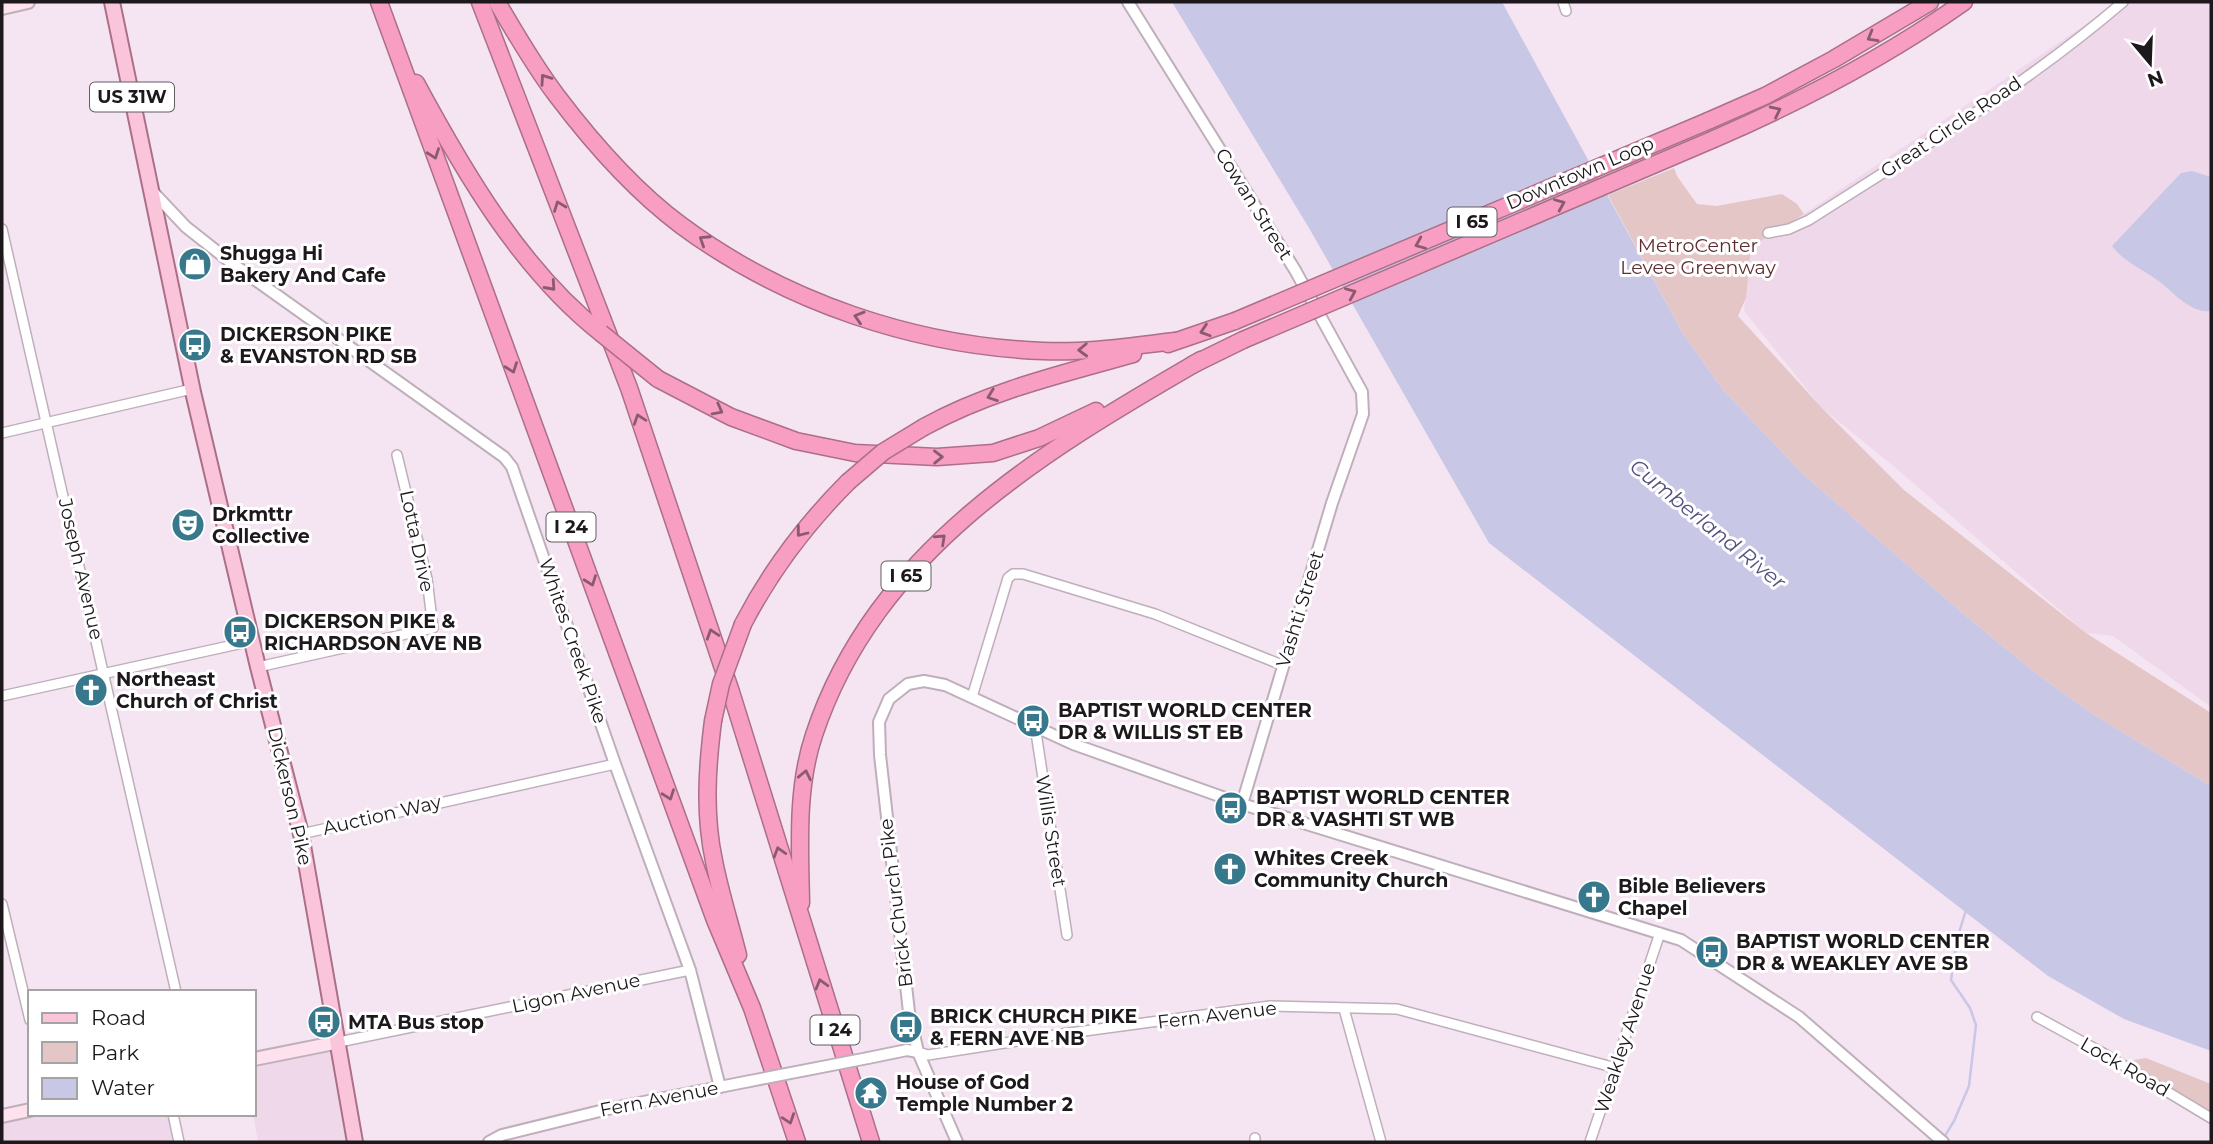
<svg xmlns="http://www.w3.org/2000/svg" width="2213" height="1144" viewBox="0 0 2213 1144" font-family="Montserrat,sans-serif">
  <style>
    .built { fill: #efd8ea }
    .green { fill: #e5c6c7 }
    .water { fill: #c9c7e6 }
    .lines { fill: none; stroke-linecap: round; stroke-linejoin: round }
    .stream { stroke: #c9c7e6; stroke-width: 2.5 }
    .minor-casing { stroke: #beafbb; stroke-width: 12 }
    .tertiary-casing { stroke: #beafbb; stroke-width: 14 }
    .secondary-casing { stroke: #beafbb; stroke-width: 16 }
    .primary-casing { stroke: #ab6f88; stroke-width: 18 }
    .motorway-casing { stroke: #ab6f88; stroke-width: 19 }
    .minor { stroke: #fff; stroke-width: 9 }
    .tertiary { stroke: #fff; stroke-width: 10 }
    .secondary { stroke: #fde2ed; stroke-width: 12 }
    .primary { stroke: #fac5da; stroke-width: 14 }
    .motorway { stroke: #f79ec2; stroke-width: 16 }
    .tertiary-bridge-casing { stroke: #beafbb; stroke-width: 14; stroke-linecap: butt }
    .motorway-bridge-casing { stroke: #ab6f88; stroke-width: 19; stroke-linecap: butt }
    .tertiary-bridge { stroke: #fff; stroke-width: 10 }
    .motorway-bridge { stroke: #f79ec2; stroke-width: 16 }
    .oneway { stroke: #8a5b6f }
    .labels { text-anchor: middle; dominant-baseline: central; stroke-width: 6; stroke-linejoin: round; paint-order: stroke }
    .shield { fill: #fff; stroke: #615d60; stroke-width: 2 }
    .shield-label { font-size: 18px; font-weight: bold; fill: #1d181c }
    .street-label { font-size: 19px; fill: #1d181c; stroke: #fff }
    .park-label { font-size: 19px; fill: #5e2d30; stroke: #fff }
    .poi-label { font-size: 19px; font-weight: bold; fill: #1d181c; stroke: #fff; text-anchor: start }
    .water-label { font-size: 21px; font-style: italic; fill: #56517e; stroke: #fff }
  </style>
  <rect width="100%" height="100%" fill="#f5e5f2"/>
  <g class="built">
    <path d="M2119,2H2211V707L2113,636L2086,633L1897,469L1822,408L1744,311L1751,247L1804,214Z"/>
    <path d="M339,1042L355,1142H258L253,1114L254,1059Z"/>
    <path d="M42,1114H168L174,1142H2V1124Z"/>
  </g>
  <g class="green">
    <path d="M1674,168L1677,176L1697,204L1717,206L1782,194L1797,204L1804,214L1751,247L1746,298L1738,316L1822,408L1904,490L2086,633L2211,713V786L2094,715L2037,674L1967,617L1803,474L1723,390L1682,332L1608,195Z"/>
    <path d="M2104,1047L2128,1061L2146,1058L2211,1084V1118L2101,1052Z"/>
  </g>
  <g class="water">
    <path d="M1172,2H1502L1682,332L1723,390L1803,474L1967,617L2037,674L2094,715L2211,786V1051L2124,1019L2048,976L1489,543L1309,228Z"/>
    <path d="M2192,171L2211,177V311C2204,312 2197,310 2190,306C2179,300 2170,290 2160,282C2144,270 2125,263 2112,246L2181,173Z"/>
  </g>
  <g class="lines">
    <path class="stream" d="M1943,1139L1954,1121L1969,1086L1976,1025L1970,1008L1951,980L1957,939L1966,910"/>
    <defs>
      <g id="minor">
        <path d="M1563,2L1566,11"/>
        <path d="M2,229L176,992"/>
        <path d="M1768,233L1789,229L1809,220C1917,151 2026,85 2123,2"/>
        <path d="M2,433L192,389"/>
        <path d="M258,667L433,628L427,579L397,455"/>
        <path d="M2,696L252,641"/>
        <path d="M972,697L1008,578L1013,574H1023L1155,614L1282,665"/>
        <path d="M1035,726L1067,935"/>
        <path d="M301,834L615,764"/>
        <path d="M2,904L30,1020"/>
        <path d="M1344,1009L1381,1142"/>
        <path d="M2037,1017L2101,1052L2211,1118"/>
        <path d="M339,1042L690,970"/>
        <path d="M918,1052L928,1055L1062,1034L1270,1006L1397,1009L1616,1068"/>
        <path d="M173,1114L179,1142"/>
        <path d="M1255,1138V1142"/>
        <path d="M1590,1142L1660,933"/>
      </g>
      <g id="tertiary">
        <path d="M1128,2L1295,270L1362,392L1363,414L1332,503L1242,804"/>
        <path d="M153,192L186,227L233,264L504,457L512,467L615,764L690,970L720,1087"/>
        <path d="M868,1058L907,1050L918,1052"/>
        <path d="M489,1142L502,1135L608,1109L750,1081"/>
        <path d="M957,1142L918,1052L909,1012L880,755L879,722L889,699L908,684L924,681L945,685L1073,744L1242,804L1681,940L1799,1017L1943,1142"/>
      </g>
      <g id="secondary">
        <path d="M2,8L28,2"/>
        <path d="M254,1059L339,1042"/>
        <path d="M2,1116L30,1110"/>
      </g>
      <path id="primary" d="M112,2L193,392L258,667L301,834L355,1142"/>
      <g id="motorway">
        <path d="M379,2L715,920L752,1008L797,1142"/>
        <path d="M480,2L629,388L731,692L871,1142"/>
        <path d="M497,2C516,34 534,66 557,96C591,141 636,192 682,226C785,302 915,346 1043,351C1087,353 1132,346 1175,341"/>
        <path d="M416,83C464,172 521,270 601,333"/>
        <path d="M1708,121L1765,96L1834,59L1930,2"/>
        <path d="M1714,139C1802,101 1886,57 1964,2"/>
        <path d="M1168,344L1235,321"/>
        <path d="M1192,365L1243,340"/>
        <path d="M658,379L731,417L796,441L855,453L937,457L993,453L1039,438L1096,411"/>
        <path d="M924,427C989,391 1062,374 1133,354"/>
        <path d="M743,624C771,570 805,525 848,482"/>
        <path d="M713,721C707,768 704,814 714,861C720,892 730,923 738,955"/>
        <path d="M801,903C800,848 796,788 814,735C875,551 1042,452 1201,360"/>
      </g>
    </defs>
    <use href="#minor" class="minor-casing"/>
    <use href="#tertiary" class="tertiary-casing"/>
    <use href="#secondary" class="secondary-casing"/>
    <use href="#primary" class="primary-casing"/>
    <use href="#motorway" class="motorway-casing"/>
    <use href="#minor" class="minor"/>
    <use href="#tertiary" class="tertiary"/>
    <use href="#secondary" class="secondary"/>
    <use href="#primary" class="primary"/>
    <use href="#motorway" class="motorway"/>
    <defs>
      <path id="tertiary-bridge" d="M750,1081L868,1058"/>
      <g id="motorway-bridge">
        <path d="M1235,321L1708,121"/>
        <path d="M601,333L658,379"/>
        <path d="M1243,340L1714,139"/>
        <path d="M848,482L883,452L924,427"/>
        <path d="M713,721L721,684L743,624"/>
      </g>
    </defs>
    <use href="#tertiary-bridge" class="tertiary-bridge-casing"/>
    <use href="#motorway-bridge" class="motorway-bridge-casing"/>
    <use href="#tertiary-bridge" class="tertiary-bridge"/>
    <use href="#motorway-bridge" class="motorway-bridge"/>
  </g>
  <defs><path id="oneway-chevron" d="M-2-3.5L2.5 0L-2 3.5" fill="none" stroke-width="1.6" stroke-linecap="round" stroke-linejoin="round" transform="scale(1.75)"/></defs>
  <g class="oneway">
    <use href="#oneway-chevron" transform="translate(1872 37) rotate(150)"/>
    <use href="#oneway-chevron" transform="translate(545 79) rotate(-125)"/>
    <use href="#oneway-chevron" transform="translate(1776 111) rotate(-26)"/>
    <use href="#oneway-chevron" transform="translate(434 154) rotate(70)"/>
    <use href="#oneway-chevron" transform="translate(1560 204) rotate(-23)"/>
    <use href="#oneway-chevron" transform="translate(559 206) rotate(-111)"/>
    <use href="#oneway-chevron" transform="translate(704 240) rotate(-147)"/>
    <use href="#oneway-chevron" transform="translate(1420 244) rotate(157)"/>
    <use href="#oneway-chevron" transform="translate(551 286) rotate(48)"/>
    <use href="#oneway-chevron" transform="translate(1351 293) rotate(-23)"/>
    <use href="#oneway-chevron" transform="translate(859 317) rotate(-163)"/>
    <use href="#oneway-chevron" transform="translate(1205 331) rotate(162)"/>
    <use href="#oneway-chevron" transform="translate(1083 350) rotate(178)"/>
    <use href="#oneway-chevron" transform="translate(512 368) rotate(70)"/>
    <use href="#oneway-chevron" transform="translate(992 396) rotate(160)"/>
    <use href="#oneway-chevron" transform="translate(718 410) rotate(28)"/>
    <use href="#oneway-chevron" transform="translate(639 419) rotate(-109)"/>
    <use href="#oneway-chevron" transform="translate(938 457) rotate(-1)"/>
    <use href="#oneway-chevron" transform="translate(801 532) rotate(128)"/>
    <use href="#oneway-chevron" transform="translate(941 539) rotate(-43)"/>
    <use href="#oneway-chevron" transform="translate(591 581) rotate(70)"/>
    <use href="#oneway-chevron" transform="translate(712 634) rotate(-108)"/>
    <use href="#oneway-chevron" transform="translate(805 775) rotate(-78)"/>
    <use href="#oneway-chevron" transform="translate(669 795) rotate(70)"/>
    <use href="#oneway-chevron" transform="translate(779 852) rotate(-107)"/>
    <use href="#oneway-chevron" transform="translate(821 984) rotate(-106)"/>
    <use href="#oneway-chevron" transform="translate(789 1119) rotate(71)"/>
  </g>
  <defs>
    <symbol id="shop-disc" viewBox="-11 -11 22 22"><circle r="9.5" fill="#38788c" stroke="#fff"/><path d="M-5-2.5h2.3a2.7 3.5 0 0 1 5.4 0H5L5.5 6h-11ZM-1.5-2.5h3a1.5 2.3 0 0 0-3 0Z" fill="#fff"/></symbol>
    <symbol id="bus-disc" viewBox="-11 -11 22 22"><circle r="9.5" fill="#38788c" stroke="#fff"/><path d="M-5-6H5V4H4V6H2V4H-2V6H-4V4H-5ZM-3.5-4V0h7V-4ZM-3.5 1.2v1.5H-2V1.2ZM2 1.2v1.5H3.5V1.2Z" fill="#fff"/></symbol>
    <symbol id="theatre-disc" viewBox="-11 -11 22 22"><circle r="9.5" fill="#38788c" stroke="#fff"/><path d="M-5-5.5Q0-4 5-5.5V0Q5 5 0 6Q-5 5-5 0ZM-3.3-2.5H-1v1.5H-3.3ZM1-2.5H3.3v1.5H1ZM-2.8 1Q0 5.5 2.8 1Z" fill="#fff"/></symbol>
    <symbol id="church-disc" viewBox="-11 -11 22 22"><circle r="9.5" fill="#38788c" stroke="#fff"/><path d="M-1.2-6h2.4v3.5h3.3v2.4h-3.3V6h-2.4V-.1h-3.3v-2.4h3.3Z" fill="#fff"/></symbol>
    <symbol id="temple-disc" viewBox="-11 -11 22 22"><circle r="9.5" fill="#38788c" stroke="#fff"/><path d="M0-6L5-2H3V0L6.5 2.5H4V6H1.5V3h-3V6H-4V2.5H-6.5L-3 0V-2H-5Z" fill="#fff"/></symbol>
  </defs>
  <g fill-rule="evenodd">
    <use href="#shop-disc" x="176" y="245" width="38" height="38"/>
    <use href="#bus-disc" x="176" y="326" width="38" height="38"/>
    <use href="#theatre-disc" x="169" y="506" width="38" height="38"/>
    <use href="#bus-disc" x="221" y="613" width="38" height="38"/>
    <use href="#church-disc" x="72" y="671" width="38" height="38"/>
    <use href="#bus-disc" x="1014" y="702" width="38" height="38"/>
    <use href="#bus-disc" x="1212" y="789" width="38" height="38"/>
    <use href="#church-disc" x="1211" y="850" width="38" height="38"/>
    <use href="#church-disc" x="1575" y="878" width="38" height="38"/>
    <use href="#bus-disc" x="1693" y="933" width="38" height="38"/>
    <use href="#bus-disc" x="305" y="1003" width="38" height="38"/>
    <use href="#bus-disc" x="887" y="1008" width="38" height="38"/>
    <use href="#temple-disc" x="852" y="1074" width="38" height="38"/>
  </g>
  <g class="labels">
    <g class="shield">
      <rect x="90" y="82.5" width="84" height="29" rx="5"/>
      <rect x="1447.5" y="207.5" width="49" height="29" rx="5"/>
      <rect x="546.5" y="512.5" width="49" height="29" rx="5"/>
      <rect x="881.5" y="561.5" width="49" height="29" rx="5"/>
      <rect x="810.5" y="1015.5" width="49" height="29" rx="5"/>
    </g>
    <g class="shield-label">
      <text x="132" y="97">US 31W</text>
      <text x="1472" y="222">I 65</text>
      <text x="571" y="527">I 24</text>
      <text x="906" y="576">I 65</text>
      <text x="835" y="1030">I 24</text>
    </g>
    <g class="street-label">
      <text transform="translate(1951 127) rotate(-34)">Great Circle Road</text>
      <text transform="translate(1580 173) rotate(-23)">Downtown Loop</text>
      <text transform="translate(1254 204) rotate(58)">Cowan Street</text>
      <text transform="translate(417 541) rotate(78)">Lotta Drive</text>
      <text transform="translate(81 569) rotate(77)">Joseph Avenue</text>
      <text transform="translate(1300 609) rotate(-73)">Vashti Street</text>
      <text transform="translate(573 641) rotate(71)">Whites Creek Pike</text>
      <text transform="translate(290 796) rotate(77)">Dickerson Pike</text>
      <text transform="translate(382 815) rotate(-13)">Auction Way</text>
      <text transform="translate(1051 831) rotate(81)">Willis Street</text>
      <text transform="translate(896 903) rotate(-97)">Brick Church Pike</text>
      <text transform="translate(576 993) rotate(-12)">Ligon Avenue</text>
      <text transform="translate(1217 1015) rotate(-7)">Fern Avenue</text>
      <text transform="translate(1625 1038) rotate(-72)">Weakley Avenue</text>
      <text transform="translate(2125 1067) rotate(30)">Lock Road</text>
      <text transform="translate(659 1099) rotate(-11)">Fern Avenue</text>
    </g>
    <g class="park-label">
      <text x="1698" y="245">MetroCenter<tspan x="1698" dy="22">Levee Greenway</tspan></text>
    </g>
    <g class="poi-label">
      <text x="220" y="253">Shugga Hi<tspan x="220" dy="22">Bakery And Cafe</tspan></text>
      <text x="220" y="334">DICKERSON PIKE<tspan x="220" dy="22">&amp; EVANSTON RD SB</tspan></text>
      <text x="212" y="514">Drkmttr<tspan x="212" dy="22">Collective</tspan></text>
      <text x="264" y="621">DICKERSON PIKE &amp;<tspan x="264" dy="22">RICHARDSON AVE NB</tspan></text>
      <text x="116" y="679">Northeast<tspan x="116" dy="22">Church of Christ</tspan></text>
      <text x="1058" y="710">BAPTIST WORLD CENTER<tspan x="1058" dy="22">DR &amp; WILLIS ST EB</tspan></text>
      <text x="1256" y="797">BAPTIST WORLD CENTER<tspan x="1256" dy="22">DR &amp; VASHTI ST WB</tspan></text>
      <text x="1254" y="858">Whites Creek<tspan x="1254" dy="22">Community Church</tspan></text>
      <text x="1618" y="886">Bible Believers<tspan x="1618" dy="22">Chapel</tspan></text>
      <text x="1736" y="941">BAPTIST WORLD CENTER<tspan x="1736" dy="22">DR &amp; WEAKLEY AVE SB</tspan></text>
      <text x="930" y="1016">BRICK CHURCH PIKE<tspan x="930" dy="22">&amp; FERN AVE NB</tspan></text>
      <text x="348" y="1022">MTA Bus stop</text>
      <text x="896" y="1082">House of God<tspan x="896" dy="22">Temple Number 2</tspan></text>
    </g>
    <g class="water-label">
      <text transform="translate(1708 524) rotate(39)">Cumberland River</text>
    </g>
  </g>
  <rect width="2213" height="1144" fill="none" stroke="#1d181c" stroke-width="7"/>
  <rect x="28" y="990" width="228" height="126" fill="#ffffff" stroke="#a5a3a4" stroke-width="2"/>
  <rect x="42" y="1013" width="35" height="10" fill="#fac5da" stroke="#a5a3a4" stroke-width="2"/>
  <text x="91" y="1025" font-size="21" fill="#1d181c">Road</text>
  <rect x="42" y="1042" width="35" height="21" fill="#e5c6c7" stroke="#a5a3a4" stroke-width="2"/>
  <text x="91" y="1060" font-size="21" fill="#1d181c">Park</text>
  <rect x="42" y="1078" width="35" height="21" fill="#c9c7e6" stroke="#a5a3a4" stroke-width="2"/>
  <text x="91" y="1095" font-size="21" fill="#1d181c">Water</text>
  <g transform="translate(2150 63) rotate(161)" stroke="#ffffff" stroke-width="5" paint-order="stroke">
  <path d="M0-5L12 26L0 18L-12 26Z" fill="#1d181c"/>
  <text y="-10" font-size="19" font-weight="bold" text-anchor="middle" fill="#1d181c">N</text>
  </g>
</svg>
